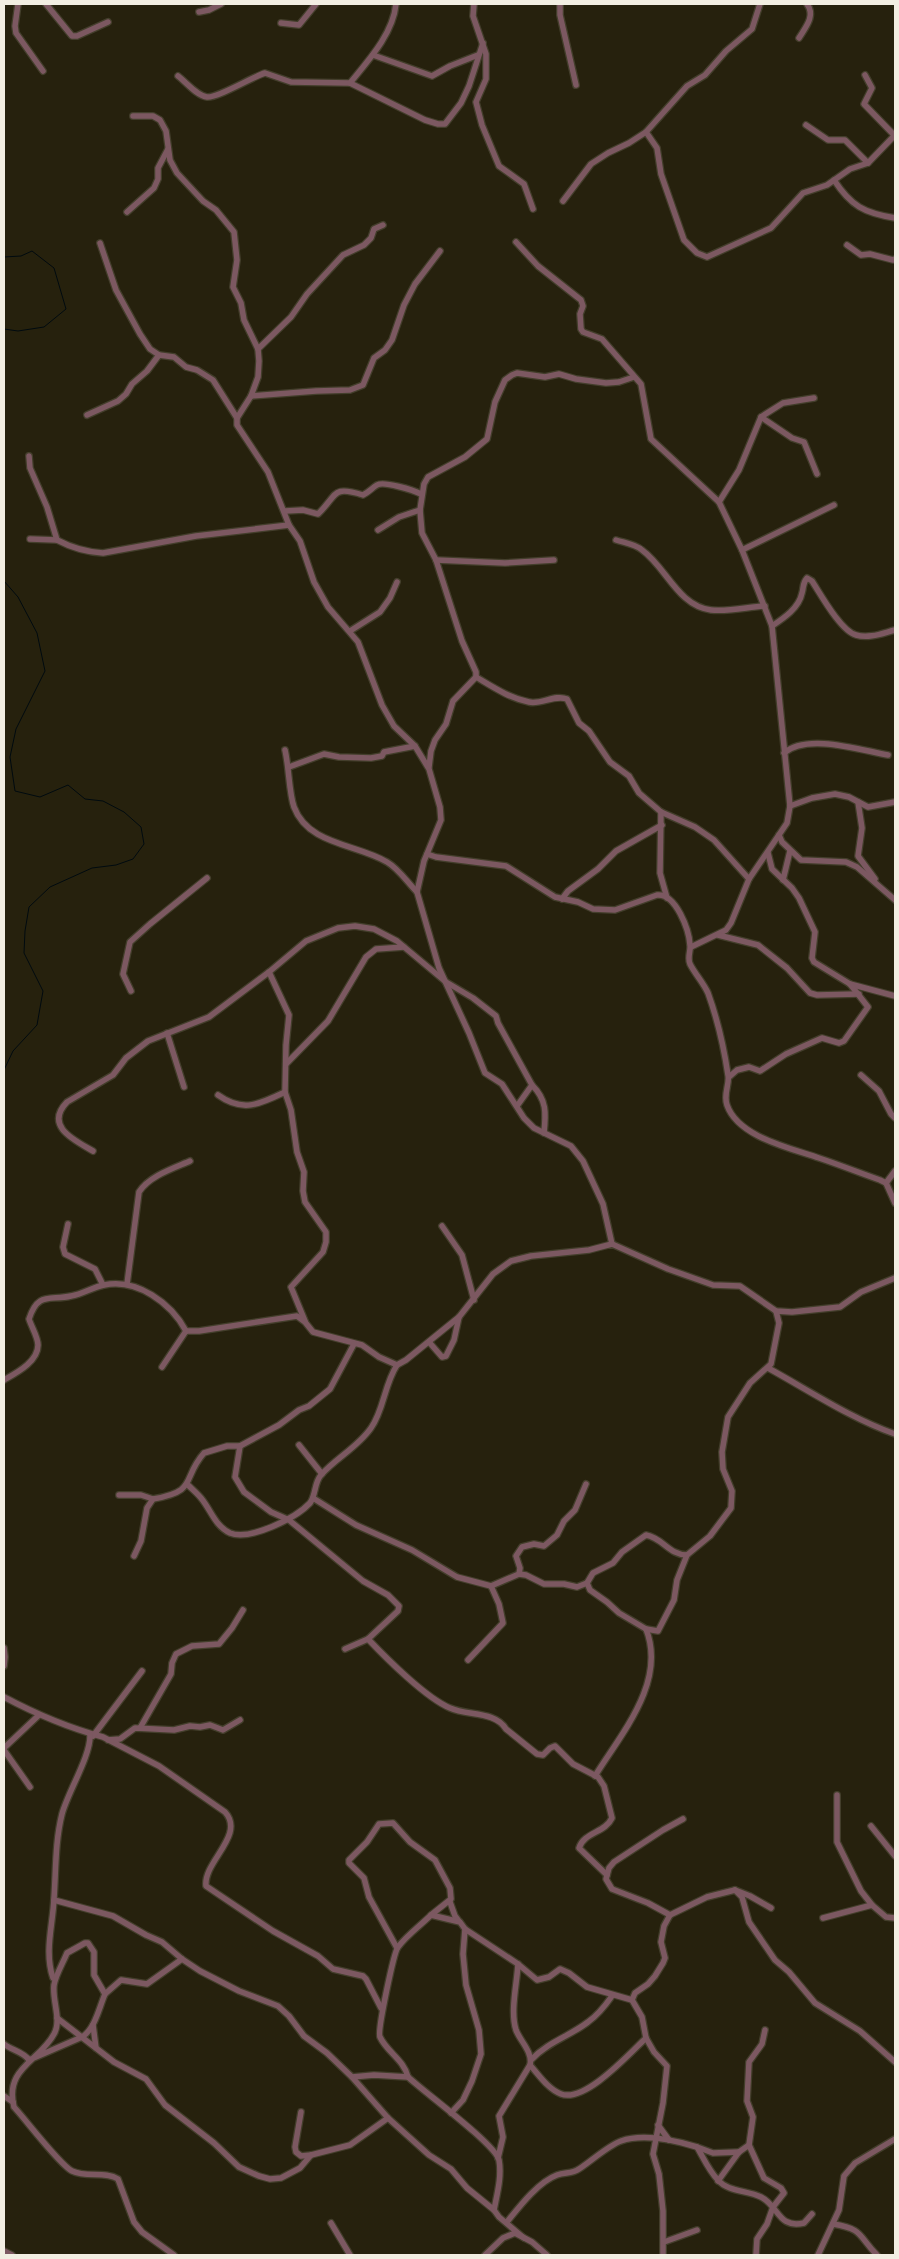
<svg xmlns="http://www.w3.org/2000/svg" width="899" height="2259" viewBox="0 0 899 2259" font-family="Roboto,sans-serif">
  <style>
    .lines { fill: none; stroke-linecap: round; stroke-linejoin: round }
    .stream { stroke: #000a0f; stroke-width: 1 }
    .street-casing { stroke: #433e2b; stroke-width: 8 }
    .street { stroke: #7c5861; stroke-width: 5.5 }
  </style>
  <rect width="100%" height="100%" fill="#26210d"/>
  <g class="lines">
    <g class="stream">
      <path d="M4,257L21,256L32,251L54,268L66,309L44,327L18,331L4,329"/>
      <path d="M4,581L18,597L37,633L45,671L16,729L10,757L15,791L40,797L68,785L85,799L103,801L124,812L141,827L144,844L133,859L116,865L92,868L50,887L29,907L25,931L24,953L43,991L37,1025L13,1051L4,1070"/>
    </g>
    <defs>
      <g id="street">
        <path d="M18,4L15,26L16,33L43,71"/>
        <path d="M46,4L72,36H77L108,22"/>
        <path d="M474,4L473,16L486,54V79L476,102L482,125L499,166L524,184L533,209"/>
        <path d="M560,4V15L576,85"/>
        <path d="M199,12L209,10L221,4"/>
        <path d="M281,23L299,25L316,4"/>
        <path d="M799,38C805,28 816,16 807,4"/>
        <path d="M373,55L432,76L450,66L478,55"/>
        <path d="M865,75L872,88L864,104L895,136"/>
        <path d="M178,76C186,82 197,96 207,97C218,98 252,77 265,73L291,82L350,83C368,61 393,34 396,4"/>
        <path d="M350,83L425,120L438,124H445L461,103L469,86L483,43"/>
        <path d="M133,116H153L160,120L166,131L170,160L177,173L203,201L216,210L234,232L237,260L233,287L241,303L244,320L258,349L259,361L258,377L251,396L237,418V425L268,472L289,525L300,541L314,582L328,607L358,642L382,705L394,726L415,746L429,769L440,807L441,820L424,861L417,892L439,968L469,1033L485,1073L502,1084L524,1118L534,1128L571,1146L583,1161L603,1204L612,1244"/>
        <path d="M806,125L828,140H845L868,163"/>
        <path d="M646,132L657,148L661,174L684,240L697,253L707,257L771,228L803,193L827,185L850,169L868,163L895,135"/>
        <path d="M834,180C851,206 864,213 895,218"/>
        <path d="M563,201L591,164L608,153L629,143L646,132L687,86L705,75L726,51L752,29L760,4"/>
        <path d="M127,212L154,188L158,179V168L168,149"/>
        <path d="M516,242L538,266L581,300L583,306L580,314L581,329L583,332L602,339L641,384L651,439L719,502L742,550L772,626L790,806L787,823L749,879L731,923L726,930L691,947"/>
        <path d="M100,243L116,290L140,334L150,349L159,355L174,357L186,367L197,370L213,380L237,418"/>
        <path d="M847,245L861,255L870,254L893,260L895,259"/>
        <path d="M258,349L291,317L307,294L343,255L364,245L371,238L374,229L383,225"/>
        <path d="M251,396L316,391L350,390L363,385L374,358L385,350L392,340L404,305L415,284L440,251"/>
        <path d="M87,415L118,401L126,394L132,384L147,371L159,355"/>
        <path d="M761,417L792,438L804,442L817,474"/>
        <path d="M29,456L30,468L47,507L57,540C72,548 86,552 103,553L196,536L289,525"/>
        <path d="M719,502L739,470L761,417L783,403L814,398"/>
        <path d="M285,511L303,510L318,514C338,495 331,485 363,495C369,492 372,488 377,485C384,481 413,490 421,494"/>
        <path d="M378,530L399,517L420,510"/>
        <path d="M30,539L57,540"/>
        <path d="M616,540C625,543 635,544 642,550C666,567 678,606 711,610C728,612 748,607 765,606"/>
        <path d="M742,550L834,505"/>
        <path d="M436,560L505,563L554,560"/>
        <path d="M772,626C784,618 799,608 802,593C804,587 802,584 807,578L812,581C821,595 841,631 856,635C869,639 883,633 895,630"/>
        <path d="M350,631L380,612L390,598L397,582"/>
        <path d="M476,677C493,687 509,698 529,702C541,705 555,694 567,699L579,723L589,731L610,762L629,776L639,793L661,812L695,827L714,840L749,879"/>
        <path d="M285,750C289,767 289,793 294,807C308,845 357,844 387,862C399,869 407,882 417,892"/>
        <path d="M784,753C807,733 860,750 888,755"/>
        <path d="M289,767L324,754L339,757L371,758L382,756L384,752L415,746"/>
        <path d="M429,767L431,751L435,740L446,724L453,701L476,677V672L462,641L436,560L422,533L420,510L424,484L428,477L465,457L487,439L495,402L505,380L512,375L517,373L545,377L559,374L576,379L606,383L619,382L634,377"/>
        <path d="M858,802L862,828L858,856L875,879"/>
        <path d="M790,806L812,798L835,794L849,797L868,807L895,802"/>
        <path d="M661,812L660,873L667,898"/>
        <path d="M779,835L782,842L801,860L846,862L857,867L895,900"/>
        <path d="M427,854L436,857L506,866L555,897L578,902L593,909L615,910L657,895C676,893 689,930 690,945C691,951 687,957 690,964C695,974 703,982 708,993C717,1018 724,1048 728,1075C730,1084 723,1094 727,1105C738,1137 790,1148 819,1158C840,1165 860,1173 880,1180L886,1183L895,1203"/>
        <path d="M783,880L790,851"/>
        <path d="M562,899L568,891L598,869L616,851L662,825"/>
        <path d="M718,935L758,945L787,968L810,993L817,995L859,994"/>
        <path d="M269,972L289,1015L286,1045L285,1092L291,1110L297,1152L304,1172L303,1191L305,1202L326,1232V1242L323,1252L291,1287L305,1321"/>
        <path d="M850,984L895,996"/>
        <path d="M131,991L123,974L130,942L150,924L207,878"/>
        <path d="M167,1033L184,1087"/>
        <path d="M286,1064L328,1021L366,957L376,949L404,947"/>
        <path d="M861,1075L879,1091L891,1114L895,1118"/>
        <path d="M729,1077L737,1070L749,1067L760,1071L786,1054L822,1038L839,1043L844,1041L868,1007L850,984L814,962L812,958L815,932L799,898L792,888L772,869L768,853"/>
        <path d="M532,1085C547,1100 546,1113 544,1133"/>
        <path d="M218,1095C243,1113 260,1104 285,1092"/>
        <path d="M93,1151C74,1140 44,1126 67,1102L113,1075L126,1058L148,1041L209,1017L269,972L306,941L338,928L355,926L374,929L397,941L446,982L473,998L496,1016L498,1023L532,1085L517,1106"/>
        <path d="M886,1183L895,1171"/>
        <path d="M68,1224L63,1247L65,1254L95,1269L103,1285"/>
        <path d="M442,1226L462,1255L474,1300"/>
        <path d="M127,1284L139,1192C149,1176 174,1168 190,1161"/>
        <path d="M186,1331H199L297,1316L305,1322L313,1332L362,1345L379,1357L397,1365L406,1360L459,1317L493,1274L511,1261L531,1256L589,1250L612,1244L668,1269L713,1285L740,1286L776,1311L792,1312L840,1307L861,1292L895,1278"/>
        <path d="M429,1342L442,1357L446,1356L454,1340L459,1317"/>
        <path d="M162,1367L186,1331"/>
        <path d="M768,1368C810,1391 850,1418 895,1434"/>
        <path d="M4,1380C16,1373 38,1362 38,1345C38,1337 31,1326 29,1319C38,1291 50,1301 71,1296C83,1294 93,1287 104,1285C137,1278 171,1303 186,1331"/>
        <path d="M299,1445L322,1474"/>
        <path d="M240,1446L235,1477L244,1492L271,1512L289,1520L363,1581L388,1595L399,1606L398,1611L368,1639L345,1649"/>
        <path d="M188,1485C192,1489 197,1493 201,1498C211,1510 215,1526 230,1533C250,1541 296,1518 310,1503C316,1495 314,1483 321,1475C336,1458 358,1447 371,1428C384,1410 384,1385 397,1365"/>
        <path d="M119,1495H141L153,1499"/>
        <path d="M313,1498L356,1525L412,1550L457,1577L491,1586L519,1574L520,1568L516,1556L522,1547L534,1544L544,1546L557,1535L564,1521L575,1510L586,1484"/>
        <path d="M134,1556L141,1541L147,1508L153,1499C199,1491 181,1479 204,1453L227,1446H240L279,1425L299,1410L309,1406L330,1389L354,1344"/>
        <path d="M519,1574L526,1575L544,1584H564L577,1587L587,1583"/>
        <path d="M646,1629L658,1631L674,1600L677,1580L687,1555"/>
        <path d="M368,1639C386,1658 426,1698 450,1708C468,1716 495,1711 506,1729L537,1754L543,1755L550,1748L555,1746L573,1764L598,1777L604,1786L612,1818C605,1833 584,1832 579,1848L607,1875"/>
        <path d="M4,1648L5,1657L4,1666"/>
        <path d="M468,1660L503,1623L499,1604L491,1586"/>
        <path d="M4,1697C36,1714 69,1728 103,1737L159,1766L225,1812C246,1835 203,1862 206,1886L273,1931L318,1956L333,1969L363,1976L366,1979L381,2008"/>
        <path d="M140,1728L171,1674L172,1663L176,1654L192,1646L219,1644L232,1628L243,1610"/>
        <path d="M93,1736L142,1671"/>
        <path d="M108,1740L120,1739L135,1728L174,1730L190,1726L200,1727L210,1725L223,1730L240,1720"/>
        <path d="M4,1748L39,1715"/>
        <path d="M4,1750L30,1787"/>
        <path d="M595,1776C621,1734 667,1682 646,1629L619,1613L607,1602L590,1590L587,1583L593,1573L613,1563L622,1552L646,1535C663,1538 669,1555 687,1555L710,1536L731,1508L732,1491L723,1469L722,1452L728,1417L750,1383L771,1364L779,1323L776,1311"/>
        <path d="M837,1795V1842L861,1891L872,1905"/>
        <path d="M871,1826L895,1856"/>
        <path d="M735,1890L742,1897L749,1922L775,1960L789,1972L815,2003L860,2031L895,2062"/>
        <path d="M54,1900L113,1916L146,1935L162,1942L182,1959L200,1971L239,1991L278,2006L289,2016L304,2036L327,2053L352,2077L374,2075L408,2077"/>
        <path d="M450,1902L455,1916L458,1920"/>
        <path d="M670,1915L648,1903L612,1889L606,1879L609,1868L614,1862L663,1830L683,1819"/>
        <path d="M823,1918L872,1905L886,1917L895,1918"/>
        <path d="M397,1948L369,1897L364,1878L349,1863V1860L367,1842L379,1824L393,1823L410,1842L435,1860L450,1888L451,1899L431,1915"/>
        <path d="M53,1978C44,1951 53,1925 54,1898C56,1870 55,1842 62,1814C68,1792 91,1755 90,1735"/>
        <path d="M105,1994L121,1980L147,1984L182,1959"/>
        <path d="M632,2000L635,1993L648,1984L655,1976L663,1963L665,1958L661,1942L664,1926L670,1915L707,1897L735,1890L750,1896L771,1908"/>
        <path d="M57,2018L114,2062L146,2079L165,2105L214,2143L239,2167L259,2176L270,2179L281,2178L300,2168L311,2155"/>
        <path d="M93,2025L96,2048"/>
        <path d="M4,2044C11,2050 24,2052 29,2060"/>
        <path d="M532,2059C548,2042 570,2036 588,2022C598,2015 605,2006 612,1996"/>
        <path d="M29,2060L82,2037C95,2029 99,2008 105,1994L94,1975V1952L88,1943H85L67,1953C63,1963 56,1974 54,1985C52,2001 62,2020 54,2034C40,2061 4,2068 14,2107C26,2120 60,2165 72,2171C86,2178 105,2171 118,2179L134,2222L142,2232L174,2255"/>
        <path d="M530,2065C539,2075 548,2089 561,2094C585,2103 629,2054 646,2038"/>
        <path d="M352,2077L388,2118L429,2155L451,2169L467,2188L494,2210"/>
        <path d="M4,2096L13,2102"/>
        <path d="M301,2112L295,2147L296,2152L301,2156L311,2155L350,2145L388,2118"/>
        <path d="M451,2113L463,2100L472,2081L481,2054L479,2030L466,1985L463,1954L465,1929"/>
        <path d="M658,2125L669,2140"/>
        <path d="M697,2147L713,2153L739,2152"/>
        <path d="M498,2158L503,2137L499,2116L530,2065C533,2052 520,2041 516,2030C510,2011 517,1984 518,1964"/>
        <path d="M718,2181L739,2152L749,2145"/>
        <path d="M507,2222C519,2207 538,2182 557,2175C565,2172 572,2174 579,2169C590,2162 609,2145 621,2141C644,2133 674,2140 697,2147C703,2157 709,2171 718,2180C728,2192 747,2190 761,2197C779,2206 778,2229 804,2223L812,2214"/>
        <path d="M331,2223L350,2255"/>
        <path d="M833,2224C864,2229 858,2236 877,2255"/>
        <path d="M524,2238L499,2217L494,2210C497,2194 502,2177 499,2160C495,2144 424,2092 408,2077C404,2060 387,2052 380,2037C377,2031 394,1952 398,1947C407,1935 421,1925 431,1915L460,1922L465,1929L518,1964L537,1980L549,1977L560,1969L569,1973L587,1987L632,2000L642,2017L646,2038L654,2052L667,2066L663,2103L653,2154L659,2174L663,2211V2255"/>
        <path d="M664,2242L697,2230"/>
        <path d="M4,2251L12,2255"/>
        <path d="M485,2255L503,2238L515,2233L532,2242L547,2255"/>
        <path d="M756,2255L757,2239L767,2224L773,2207L784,2193L781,2188L764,2178L749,2145L753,2117L747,2101L749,2062L762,2044L765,2030"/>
        <path d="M818,2255L839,2210L844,2176L855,2163L895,2139"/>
      </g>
    </defs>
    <use href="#street" class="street-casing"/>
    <use href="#street" class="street"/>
  </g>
  <rect width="899" height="2259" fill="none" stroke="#f2eee2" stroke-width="10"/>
</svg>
